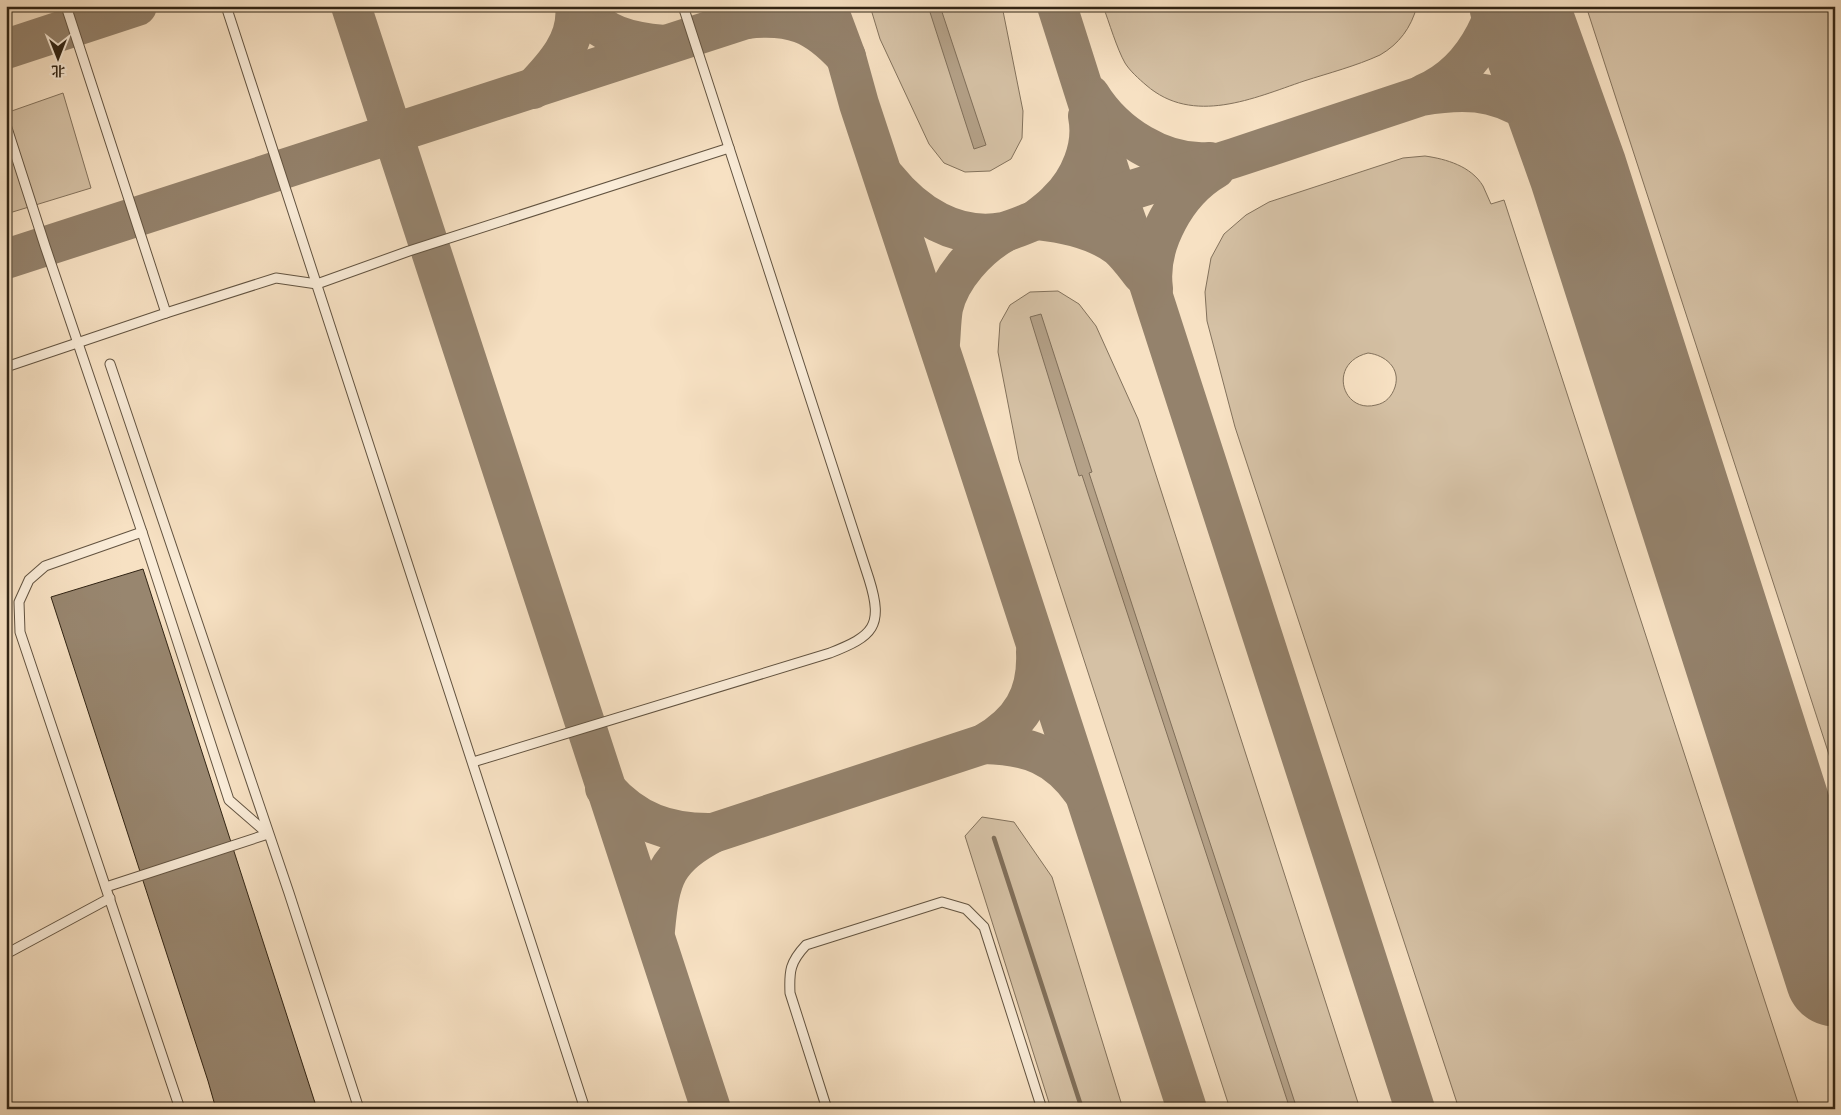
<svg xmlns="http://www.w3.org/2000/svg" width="1841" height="1115" viewBox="0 0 1841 1115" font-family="'Gentium Book Plus','Noto Serif SC',serif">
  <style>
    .green { fill: #d5c1a5; stroke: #83725c; fill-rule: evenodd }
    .water { fill: #b4a188; stroke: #806f5a }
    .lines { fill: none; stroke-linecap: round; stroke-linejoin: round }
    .stream { stroke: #806f5a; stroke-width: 4.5 }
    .taxiway { stroke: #94826c; stroke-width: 40 }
    .runway { stroke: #94826c; stroke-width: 99 }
    .building { fill: #98866f; stroke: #312414 }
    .service-casing { stroke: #625340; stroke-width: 11 }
    .service { stroke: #faecd8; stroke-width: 9 }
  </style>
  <rect width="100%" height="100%" fill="#f7e1c3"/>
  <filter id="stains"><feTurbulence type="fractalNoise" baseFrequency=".004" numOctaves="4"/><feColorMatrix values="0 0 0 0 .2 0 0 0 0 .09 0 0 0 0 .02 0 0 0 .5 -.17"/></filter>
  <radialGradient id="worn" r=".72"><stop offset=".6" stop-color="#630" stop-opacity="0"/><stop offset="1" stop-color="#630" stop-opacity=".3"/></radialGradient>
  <g class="green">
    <path d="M870,6H1002L1023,111L1022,138L1011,159L990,171L965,172L944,163L929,144L880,39Z"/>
    <path d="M1103,6H1417C1411,28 1399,44 1380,55C1356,66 1329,73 1304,81C1254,98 1193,126 1146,85C1139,79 1130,71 1125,63C1117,49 1109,22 1103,6Z"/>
    <path d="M1586,6H1835V773Z"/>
    <path d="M63,93L91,188L6,214V113Z"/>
    <path d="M1425,156C1446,159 1471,166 1483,186C1486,192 1488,198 1491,204L1504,200L1800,1109H1459L1235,427L1207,321L1205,292L1211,258L1224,234L1246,215L1269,202L1403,158ZM1368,353C1385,355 1401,368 1395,387C1392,396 1386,403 1376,405C1342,414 1327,363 1368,353Z"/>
    <path d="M1058,291L1079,304L1096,326L1138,419L1360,1109H1230L1019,460L998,352L1000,323L1010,305L1030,292Z"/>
    <path d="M982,817L1014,822L1052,877L1123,1109H1051L965,836Z"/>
  </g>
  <g class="water">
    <path d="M928,6H940L986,145L974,149Z"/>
    <path d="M1041,314L1092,472L1089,473L1297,1109H1290L1082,475L1079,476L1030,317Z"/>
  </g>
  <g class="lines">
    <path class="stream" d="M994,838L1082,1109"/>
    <g class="taxiway">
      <path d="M351,6L711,1109"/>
      <path d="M580,6C601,36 630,42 664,45"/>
      <path d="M827,6L846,57L859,104L956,398L1187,1109"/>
      <path d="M1057,6L1117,195L1148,281L1415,1109"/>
      <path d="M746,19C791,14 815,23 846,57"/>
      <path d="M6,49L137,6"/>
      <path d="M533,89C555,66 579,40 575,6"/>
      <path d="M1424,94C1452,82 1471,62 1485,35C1490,25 1494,17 1496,6"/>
      <path d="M1090,95C1114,134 1163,166 1210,162"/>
      <path d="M886,178C915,214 956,241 1004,232C1015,229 1026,224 1036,220L1234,158L1421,96C1462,89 1493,89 1529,112C1538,118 1549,125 1557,134C1565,144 1571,159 1578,171"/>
      <path d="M1037,219C1044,213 1052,208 1058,201C1080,180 1094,146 1088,116"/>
      <path d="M1038,220C1066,223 1097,230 1119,247C1128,255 1135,265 1142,274"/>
      <path d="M6,259L746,19L769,6"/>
      <path d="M1153,289C1147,244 1177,191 1215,169"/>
      <path d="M940,343C941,332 941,320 943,308C950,277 978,247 1005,232"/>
      <path d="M984,744C1028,745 1057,755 1083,792"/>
      <path d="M605,788C635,822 668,834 713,833"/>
      <path d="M655,930C660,878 665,858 713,833L984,744C1021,723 1038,695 1036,652"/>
    </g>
    <path class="runway" d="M1519,6L1578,171L1835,977"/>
  </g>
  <path class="building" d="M143,569L317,1109H216L208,1081L51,597Z"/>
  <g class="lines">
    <defs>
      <g id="service">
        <path d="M66,6L166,313"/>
        <path d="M226,6L585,1109"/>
        <path d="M6,125L45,246L142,532L229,800L268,834"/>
        <path d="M110,364L289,893L359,1109"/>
        <path d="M6,367L166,313L276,278L317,284L409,251L729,148"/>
        <path d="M142,532L45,566L29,580L19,602L20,632L180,1109"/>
        <path d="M473,762L830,653C873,636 884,627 869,579L683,6"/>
        <path d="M106,887L268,834"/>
        <path d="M6,954L110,898"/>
        <path d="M827,1109L790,993C789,971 790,962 806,945L942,902L966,909L984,927L1042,1109"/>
      </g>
    </defs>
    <use href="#service" class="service-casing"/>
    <use href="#service" class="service"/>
  </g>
  <rect width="1841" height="1115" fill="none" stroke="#f7e1c3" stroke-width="25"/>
  <rect x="8" y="8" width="1826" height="1100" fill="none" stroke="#312414" stroke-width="2.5"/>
  <rect x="12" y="12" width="1816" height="1090" fill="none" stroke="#312414"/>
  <g transform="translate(58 58) rotate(180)" stroke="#faecd8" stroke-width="4" paint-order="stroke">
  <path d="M0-4L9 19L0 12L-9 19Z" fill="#312414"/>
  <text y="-8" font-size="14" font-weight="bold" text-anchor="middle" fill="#312414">北</text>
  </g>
  <rect width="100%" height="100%" filter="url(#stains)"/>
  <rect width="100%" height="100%" fill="url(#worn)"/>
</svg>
